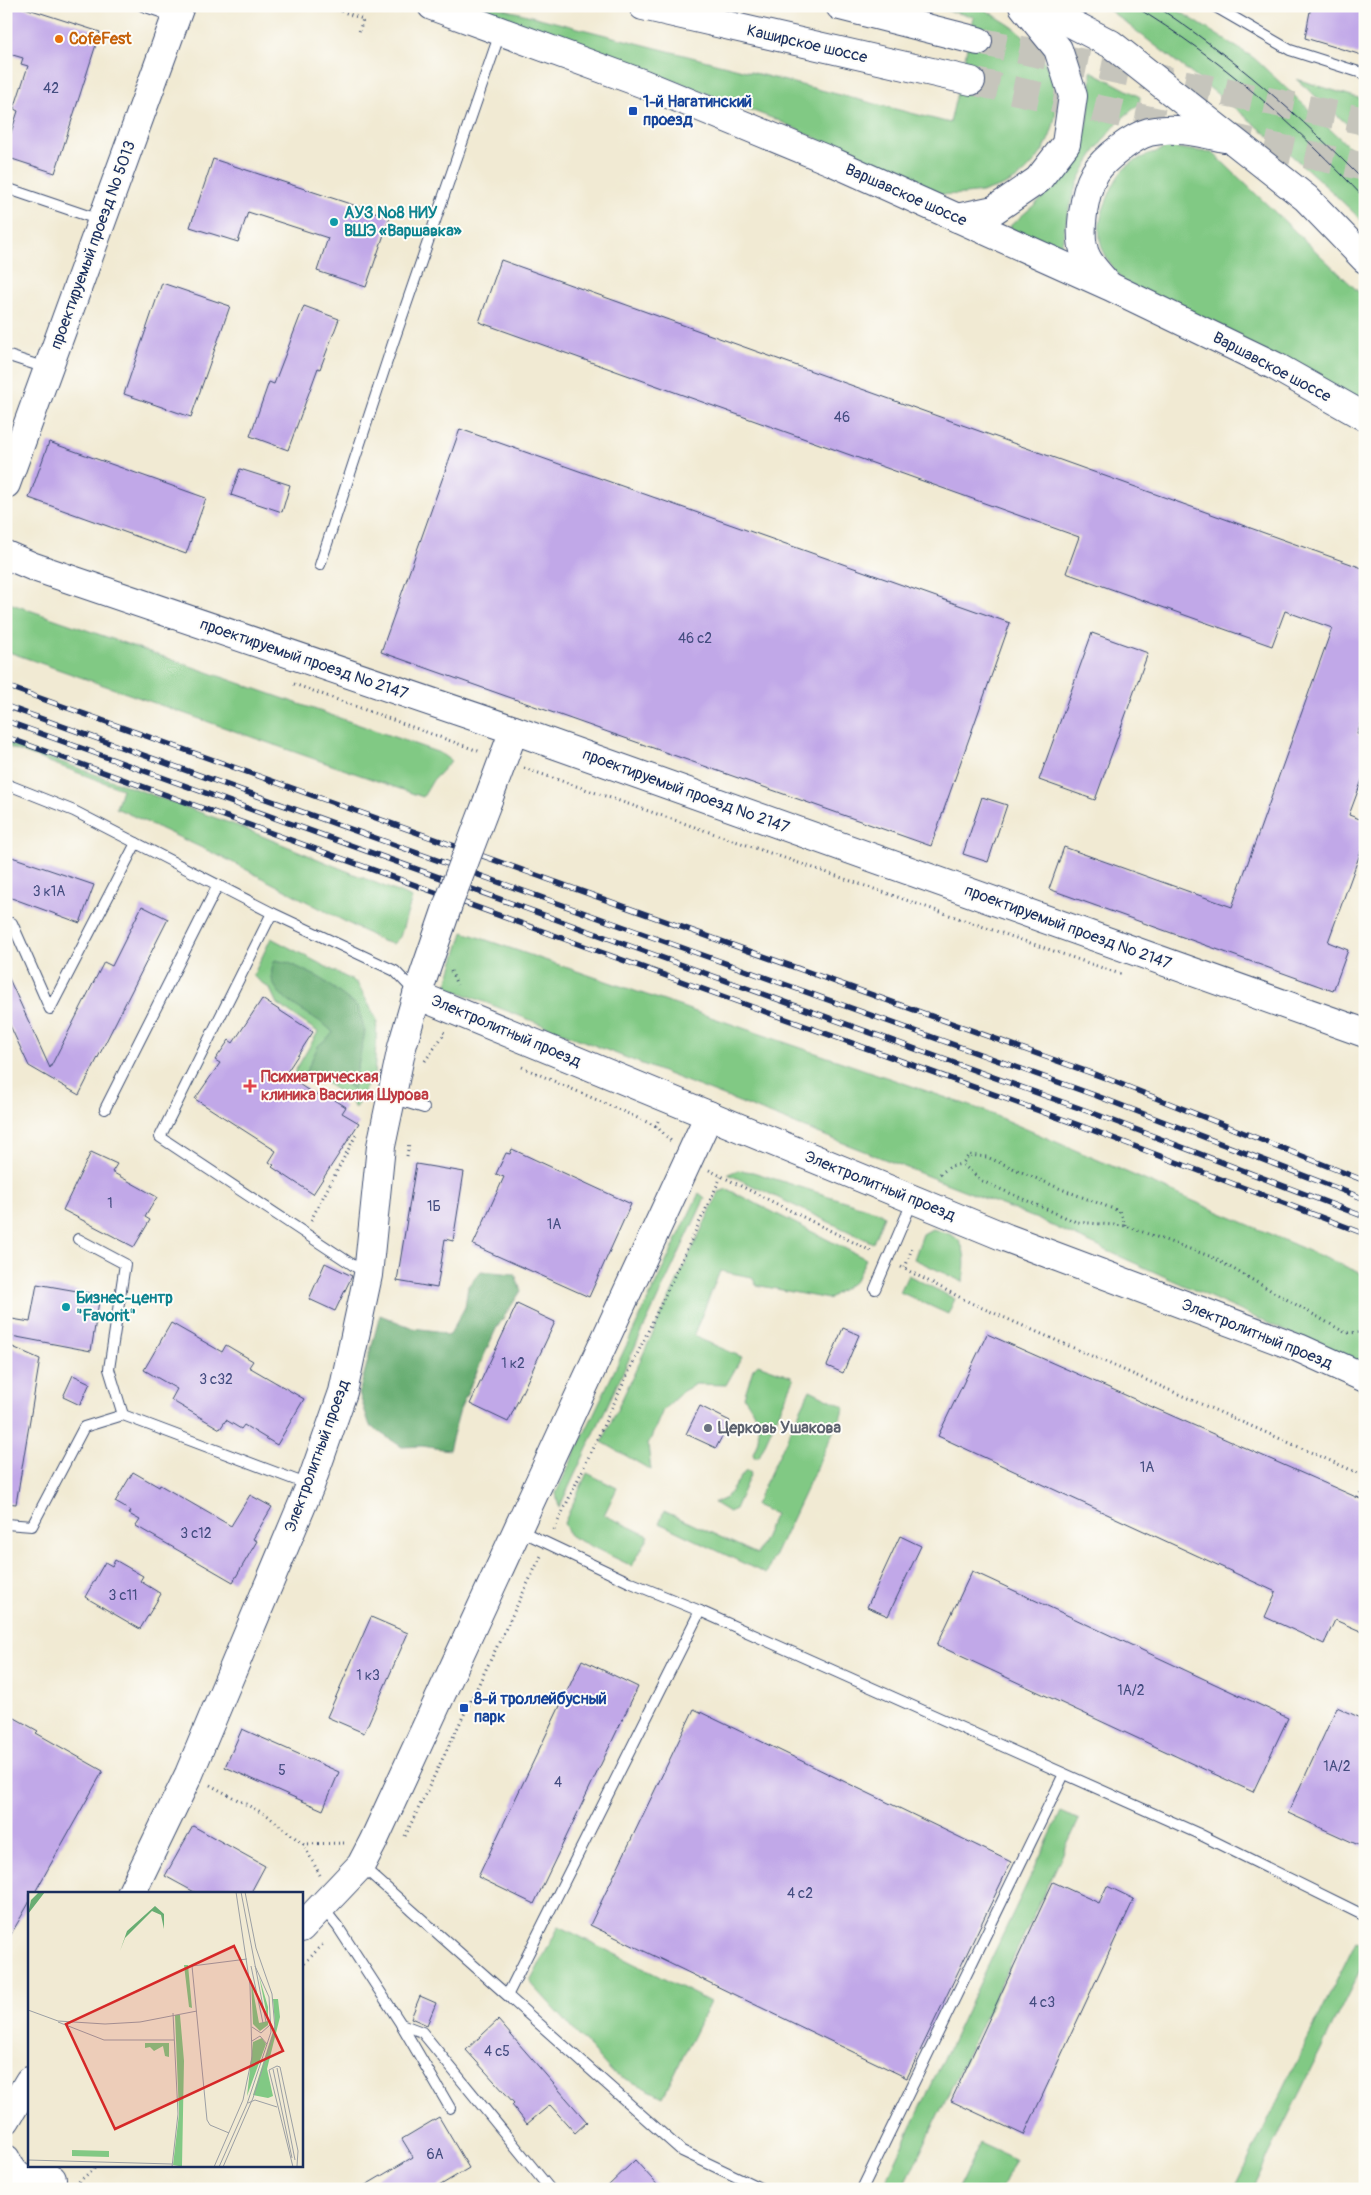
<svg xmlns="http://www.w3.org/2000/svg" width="1371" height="2195" viewBox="0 0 1371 2195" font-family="Pangolin,sans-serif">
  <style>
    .green { fill: #81c984; stroke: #4e7c71 }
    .forest { fill: #68ad72; stroke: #426e68 }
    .building { fill: #c1a8e8 }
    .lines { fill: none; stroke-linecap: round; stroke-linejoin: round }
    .primary-tunnel { stroke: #c6c5bc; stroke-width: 28; stroke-dasharray: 28 14; stroke-linecap: butt }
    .lane-casing { stroke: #3b4b70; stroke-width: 12 }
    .secondary-casing { stroke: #3b4b70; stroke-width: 30 }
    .primary-casing { stroke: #3b4b70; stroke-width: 30 }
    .path { stroke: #3b4b70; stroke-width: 3; stroke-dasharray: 1 4; stroke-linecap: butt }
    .lane { stroke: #fff; stroke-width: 10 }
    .secondary { stroke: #fff; stroke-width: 28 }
    .primary { stroke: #fff; stroke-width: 28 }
    .tram { stroke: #1b2f5e; stroke-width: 1 }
    .rail-casing { stroke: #1b2f5e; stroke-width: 5.5 }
    .rail { stroke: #fdfcf7; stroke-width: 4; stroke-dasharray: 11; stroke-linecap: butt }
    .secondary-bridge-casing { stroke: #3b4b70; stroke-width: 30; stroke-linecap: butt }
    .secondary-bridge { stroke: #fff; stroke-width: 28 }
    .food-dot { fill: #e8710a; stroke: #fdfcf7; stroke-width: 2 }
    .transit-dot { fill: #1a4fb4; stroke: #fdfcf7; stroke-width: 2 }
    .culture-dot { fill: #0f9aa8; stroke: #fdfcf7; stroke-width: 2 }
    .health-dot { fill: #e0444e; stroke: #fdfcf7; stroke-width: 2 }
    .worship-dot { fill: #6b7280; stroke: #fdfcf7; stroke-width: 2 }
    .labels { text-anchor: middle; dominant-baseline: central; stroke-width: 4; stroke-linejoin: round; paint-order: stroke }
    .number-label { font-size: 14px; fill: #444d80 }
    .food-label { font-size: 16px; font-weight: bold; fill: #c56008; stroke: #fdfcf7; text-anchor: start }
    .street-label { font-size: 16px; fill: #1b2f5e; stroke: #fdfcf7 }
    .transit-label { font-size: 16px; font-weight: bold; fill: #164399; stroke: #fdfcf7; text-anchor: start }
    .culture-label { font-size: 16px; font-weight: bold; fill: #0d838f; stroke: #fdfcf7; text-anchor: start }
    .health-label { font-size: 16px; font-weight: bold; fill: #be3a42; stroke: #fdfcf7; text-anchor: start }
    .worship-label { font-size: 16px; font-weight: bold; fill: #5b616d; stroke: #fdfcf7; text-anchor: start }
    .inset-road { fill: none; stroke: #9b9fa4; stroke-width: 1 }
    .view { fill: #d62828; fill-opacity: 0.15; stroke: #d62828; stroke-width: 2.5 }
    .inset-edge { fill: none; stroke: #1b2f5e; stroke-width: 2.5 }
  </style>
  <rect width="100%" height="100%" fill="#fdfcf7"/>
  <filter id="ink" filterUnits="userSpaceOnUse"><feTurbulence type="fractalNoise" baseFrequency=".02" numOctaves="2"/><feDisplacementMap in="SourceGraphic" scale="10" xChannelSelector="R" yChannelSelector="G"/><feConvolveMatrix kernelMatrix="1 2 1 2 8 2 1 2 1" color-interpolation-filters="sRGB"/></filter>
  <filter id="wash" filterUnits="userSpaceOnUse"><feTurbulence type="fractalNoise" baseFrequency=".0096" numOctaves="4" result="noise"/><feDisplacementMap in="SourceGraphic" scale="20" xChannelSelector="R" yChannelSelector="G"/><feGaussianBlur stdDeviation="1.12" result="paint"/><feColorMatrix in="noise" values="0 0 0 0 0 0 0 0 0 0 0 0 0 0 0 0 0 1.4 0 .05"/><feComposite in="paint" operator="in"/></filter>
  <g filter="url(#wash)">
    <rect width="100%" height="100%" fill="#f1ead3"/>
    <g class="green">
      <path d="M475,6H492L950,123L974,17L929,6C944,6 964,3 978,7C988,10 996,17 1005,22C1059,55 1075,122 1028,169C1005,193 966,196 936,194L777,120Z"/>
      <path d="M1104,6H1171L1254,58L1365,162V224C1285,143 1193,75 1104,6Z"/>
      <path d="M1091,71L1140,97L1139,105C1112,122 1083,165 1073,195C1067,212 1065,231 1061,248L1056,251L1015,232L1010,226L1057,185L1077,159L1087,126L1091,95Z"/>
      <path d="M1296,79L1365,100V140Z"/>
      <path d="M1169,147L1213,153L1365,298V411L1122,280C1100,252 1092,234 1107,200C1111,190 1116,177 1124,169C1135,158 1154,153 1169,147Z"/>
      <path d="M6,602L440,753L451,761L433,780L423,797L6,651Z"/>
      <path d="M6,742L238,826L412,898L400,937L393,944L382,941L228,860L116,808L122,789L6,746Z"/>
      <path d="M463,932L982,1110L1365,1275V1367L1037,1219L446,987Z"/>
      <path d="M271,938L357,983L377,1020L374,1082L368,1084L355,1109L351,1100L320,1079L313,1084L294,1073L318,1032L277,1004L270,989L253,976Z"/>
      <path d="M738,1170L753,1172L879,1212L884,1216L873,1243L728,1174Z"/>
      <path d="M727,1189L866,1259L855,1281L828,1299L756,1285L752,1277L720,1271L694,1334L700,1339L742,1357L726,1385L696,1384L683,1391L663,1410L648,1445L651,1470L602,1442L719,1192Z"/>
      <path d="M699,1193L705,1198L559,1508L556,1493Z"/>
      <path d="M932,1229C939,1231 949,1233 955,1237C968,1247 965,1268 963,1282L914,1259L923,1234Z"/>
      <path d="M908,1275L955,1299L948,1314L900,1292Z"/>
      <path d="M758,1364L791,1376L794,1379L759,1457H754L753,1453C764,1433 757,1414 744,1397L753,1369Z"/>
      <path d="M810,1390L845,1407L766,1574L659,1523L664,1511L757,1554L775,1514L755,1505Z"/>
      <path d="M746,1470L751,1473L735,1509L729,1512L714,1503L726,1498Z"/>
      <path d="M587,1473L617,1488L604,1515L649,1536L632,1566L570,1536L564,1523Z"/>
      <path d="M1061,1812L1079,1820L903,2189H882Z"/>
      <path d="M559,1926L710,2002L663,2097L612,2072L530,1982Z"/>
      <path d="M1356,1941L1365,1944V1960L1252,2189H1234Z"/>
      <path d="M980,2143L1015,2159L1001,2189H958Z"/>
    </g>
    <g class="forest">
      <path d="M275,960L289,963L320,978L358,1007L365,1032L353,1089L331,1074L306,1072L318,1046L333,1033C316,1011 257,999 275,960Z"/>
      <path d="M481,1271L515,1274L521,1291L496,1329L460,1409L449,1450L422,1446L402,1447L370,1426L359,1393L380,1315L413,1328L437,1331L449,1336L465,1307L468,1286Z"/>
    </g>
    <g id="blocks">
      <g class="building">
        <path d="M6,6H19L100,32L55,173L6,157V148L18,111L14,109L28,66L21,64L23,58L6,53Z"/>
        <path d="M1311,6H1365V56L1305,38Z"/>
        <path d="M213,159L390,217L366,287L317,271L328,238L248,212L238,242L190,227Z"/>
        <path d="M501,260L1365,569V714L1357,734L1365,737V772L1349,815L1365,821V840L1328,942L1348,950L1333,991L1049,889L1064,847L1232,907L1332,628L1285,611L1272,646L1066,573L1079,537L479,322Z"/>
        <path d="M162,283L230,306L191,417L124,394Z"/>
        <path d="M304,306L339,319L320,369L318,368L288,450L250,436L269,382L274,384Z"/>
        <path d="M460,429L1010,623L931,846L381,652Z"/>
        <path d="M49,442L206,498L186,554L29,498Z"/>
        <path d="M240,469L290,485L282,512L231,495Z"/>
        <path d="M1092,633L1148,653L1095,800L1039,780Z"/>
        <path d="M982,797L1007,805L988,862L963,854Z"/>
        <path d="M6,855L94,885L80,923L6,896Z"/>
        <path d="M142,906L168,919L79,1095L29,1066L6,1017V972L50,1068L104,962L112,966Z"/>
        <path d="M262,999L313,1032L285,1075L317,1096L321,1091L346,1107L342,1113L359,1123L313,1194L272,1167L274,1165L269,1162L276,1151L195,1099L220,1063L215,1060L229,1040L233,1043Z"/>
        <path d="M512,1149L631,1204L589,1297L473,1245L504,1177L496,1174L506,1153L510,1154Z"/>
        <path d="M91,1152L117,1164L112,1172L157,1197L145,1217L150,1220L134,1247L63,1210Z"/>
        <path d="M416,1164L464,1172L453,1241L445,1239L437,1288L397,1281Z"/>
        <path d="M325,1263L352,1276L335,1311L309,1299Z"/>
        <path d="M37,1284L100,1295L91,1351L6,1335V1318L30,1322Z"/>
        <path d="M517,1304L555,1322L508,1422L470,1404Z"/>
        <path d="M171,1323L222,1352L226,1345L253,1361L249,1367L304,1399L277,1445L244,1425L241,1429L226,1420L220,1429L171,1400L177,1389L144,1370Z"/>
        <path d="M843,1328L859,1335L843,1373L827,1366Z"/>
        <path d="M987,1334L1365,1501V1633L1335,1620L1324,1644L1265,1617L1276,1592L938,1436Z"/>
        <path d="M6,1344L40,1359L16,1504L6,1503Z"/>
        <path d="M73,1375L90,1383L80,1405L63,1397Z"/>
        <path d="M700,1406L730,1421L716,1448L686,1434Z"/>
        <path d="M133,1472L159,1487L160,1485L231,1526L250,1495L272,1507L253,1539L257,1541L233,1582L136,1526L140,1520L129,1514L131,1511L115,1502Z"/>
        <path d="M900,1536L921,1546L888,1616L867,1607Z"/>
        <path d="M115,1560L143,1576L140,1581L161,1594L140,1629L85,1597L105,1562L112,1566Z"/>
        <path d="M972,1571L1288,1718L1253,1792L937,1645Z"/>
        <path d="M371,1617L408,1633L364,1733L327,1717Z"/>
        <path d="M582,1660L638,1687L534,1904L478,1877Z"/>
        <path d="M1337,1707L1365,1720V1848L1288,1813Z"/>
        <path d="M694,1709L1011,1862L907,2078L590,1925Z"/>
        <path d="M6,1713L38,1731L36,1733L103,1771L34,1894H29V1903L6,1943Z"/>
        <path d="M242,1729L339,1772L323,1810L225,1767Z"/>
        <path d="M193,1826L265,1866L250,1894H198L165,1876Z"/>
        <path d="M1053,1882L1099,1903L1107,1886L1134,1899L1024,2135L951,2101Z"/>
        <path d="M420,1996L436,2003L427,2025L411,2018Z"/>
        <path d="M498,2020L587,2122L575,2133L550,2105L527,2124L512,2105L514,2103L466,2050Z"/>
        <path d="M439,2117L469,2168L434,2189H359L413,2157L402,2139Z"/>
        <path d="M635,2160L661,2189H605Z"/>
      </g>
    </g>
  </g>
  <g filter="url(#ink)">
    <use href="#blocks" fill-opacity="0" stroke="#3b4b70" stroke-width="1"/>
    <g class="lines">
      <g class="primary-tunnel">
        <path d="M978,41L1365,121"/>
        <path d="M971,81L1182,127"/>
        <path d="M1224,136L1365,167"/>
      </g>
      <defs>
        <g id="lane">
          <path d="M143,6L175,17"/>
          <path d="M1214,6L1290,50L1365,74"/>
          <path d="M6,188L100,220"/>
          <path d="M6,355L46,368"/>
          <path d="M320,565L393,343L500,33"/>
          <path d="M6,784L74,811L272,913L395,971L415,992"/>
          <path d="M272,913L160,1137L365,1273"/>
          <path d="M12,923L50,1009L136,843"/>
          <path d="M392,1098L424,1108"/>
          <path d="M105,1109L218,885"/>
          <path d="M78,1239L125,1264L109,1369L123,1415"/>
          <path d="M875,1289L913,1200"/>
          <path d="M6,1524L32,1526L84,1427L123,1415L309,1485"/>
          <path d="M519,1530L629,1582L700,1611L1197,1833L1365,1916"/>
          <path d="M362,1866L682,2151L762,2189"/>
          <path d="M323,1908L338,1927L401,2024L422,2032L550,2189"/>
          <path d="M508,1994L700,1611"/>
          <path d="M401,2024L450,2108"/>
          <path d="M862,2189L1064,1774"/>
        </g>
        <g id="secondary">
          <path d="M6,484L180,6"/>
          <path d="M6,555L34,567L514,730L1365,1033"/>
          <path d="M488,800L514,730"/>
          <path d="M417,995L1007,1238L1299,1348L1365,1378"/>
          <path d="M131,1894L189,1774L310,1486L343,1392L368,1275L381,1146L402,1047L417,995L449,902"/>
          <path d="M301,1928L361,1865L373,1842L709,1115"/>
          <path d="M6,2120L29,2081"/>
          <path d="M6,2159C17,2182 29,2184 52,2179"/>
        </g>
        <g id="primary">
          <path d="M432,6L644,84L833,162L1109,286L1275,366L1365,417"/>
          <path d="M643,6L971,81"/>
          <path d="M840,6L978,41"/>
          <path d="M1038,6L1111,44L1306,198L1365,259"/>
          <path d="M957,218L994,210L1038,180L1066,144L1073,96L1058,49L1023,6"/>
          <path d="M1108,285C1101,276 1092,268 1087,258C1076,238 1084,192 1095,173C1103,159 1134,136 1149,132C1174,126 1201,133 1225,138"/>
        </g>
      </defs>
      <use href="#lane" class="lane-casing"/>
      <use href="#secondary" class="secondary-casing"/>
      <use href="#primary" class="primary-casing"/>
      <g class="path">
        <path d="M327,6L363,19L359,32"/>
        <path d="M294,684L481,752"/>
        <path d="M524,768L1123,975"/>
        <path d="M451,971L457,985"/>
        <path d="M425,1061L445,1033L443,1032"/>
        <path d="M522,1067L656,1126"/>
        <path d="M658,1121L656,1126L671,1141"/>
        <path d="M407,1156L409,1143"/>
        <path d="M709,1170L873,1252"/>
        <path d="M940,1174L951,1166L962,1164"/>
        <path d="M311,1220L357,1133"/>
        <path d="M1126,1226L1119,1211L1061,1189L987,1157L969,1155L962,1164L982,1181L1076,1222L1126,1226L1212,1257L1346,1333L1365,1332"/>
        <path d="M901,1267L971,1303L1365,1476"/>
        <path d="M905,1268L912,1248"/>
        <path d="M1358,1498L1365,1483"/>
        <path d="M554,1530L721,1177"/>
        <path d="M210,1785L268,1816L303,1844L320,1875"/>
        <path d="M405,1836L541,1556"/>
        <path d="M303,1844L345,1843"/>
        <path d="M301,1967L323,1944"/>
        <path d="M75,2185L97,2166"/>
      </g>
      <use href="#lane" class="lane"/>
      <use href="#secondary" class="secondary"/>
      <use href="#primary" class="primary"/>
      <g class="tram">
        <path d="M1134,6C1220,58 1297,126 1365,199"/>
        <path d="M1156,6C1232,56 1301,117 1365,182"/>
      </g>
      <defs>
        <g id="rail">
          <path d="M6,686L1108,1079L1365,1181"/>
          <path d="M6,706L1097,1096L1365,1199"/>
          <path d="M6,721L1090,1112L1365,1217"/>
          <path d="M6,737L1084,1127L1365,1234"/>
        </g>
      </defs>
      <use href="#rail" class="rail-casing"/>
      <use href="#rail" class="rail"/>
      <defs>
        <path id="secondary-bridge" d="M449,902L488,800"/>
      </defs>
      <use href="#secondary-bridge" class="secondary-bridge-casing"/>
      <use href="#secondary-bridge" class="secondary-bridge"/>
    </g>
  </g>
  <circle class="food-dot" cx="59" cy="39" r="5"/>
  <g class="transit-dot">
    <rect x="628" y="106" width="10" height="10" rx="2.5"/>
    <rect x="459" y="1703" width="10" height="10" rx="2.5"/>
  </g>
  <g class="culture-dot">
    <circle cx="334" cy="222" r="5"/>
    <circle cx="66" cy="1307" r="5"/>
  </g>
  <path class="health-dot" d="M247.5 1078.5h5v5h5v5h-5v5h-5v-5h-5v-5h5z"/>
  <circle class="worship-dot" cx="708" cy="1428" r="5"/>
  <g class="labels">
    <g class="number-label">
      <text x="51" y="88">42</text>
      <text x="842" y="417">46</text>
      <text x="695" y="638">46 с2</text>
      <text x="49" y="891">3 к1А</text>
      <text x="110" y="1203">1</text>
      <text x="434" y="1206">1Б</text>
      <text x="554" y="1224">1А</text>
      <text x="513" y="1363">1 к2</text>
      <text x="216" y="1379">3 с32</text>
      <text x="1147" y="1467">1А</text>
      <text x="196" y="1533">3 с12</text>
      <text x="123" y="1595">3 с11</text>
      <text x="368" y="1675">1 к3</text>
      <text x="1131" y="1690">1А/2</text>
      <text x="1337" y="1766">1А/2</text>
      <text x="282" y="1770">5</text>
      <text x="558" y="1782">4</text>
      <text x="800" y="1893">4 с2</text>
      <text x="1042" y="2002">4 с3</text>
      <text x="497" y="2051">4 с5</text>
      <text x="435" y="2154">6А</text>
    </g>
    <g class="food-label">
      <text x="69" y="39">CofeFest</text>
    </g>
    <g class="street-label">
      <text transform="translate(807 44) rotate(13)">Каширское шоссе</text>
      <text transform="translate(906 195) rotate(24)">Варшавское шоссе</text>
      <text transform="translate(93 245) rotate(-70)">проектируемый проезд № 5013</text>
      <text transform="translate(1272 367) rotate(28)">Варшавское шоссе</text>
      <text transform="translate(304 659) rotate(19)">проектируемый проезд № 2147</text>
      <text transform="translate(686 791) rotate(20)">проектируемый проезд № 2147</text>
      <text transform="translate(1068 927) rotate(20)">проектируемый проезд № 2147</text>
      <text transform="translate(506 1031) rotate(23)">Электролитный проезд</text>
      <text transform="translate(880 1186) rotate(22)">Электролитный проезд</text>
      <text transform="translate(1257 1334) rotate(22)">Электролитный проезд</text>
      <text transform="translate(317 1456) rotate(-70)">Электролитный проезд</text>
    </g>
    <g class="transit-label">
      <text x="643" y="102">1-й Нагатинский<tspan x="643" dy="18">проезд</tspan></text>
      <text x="474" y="1699">8-й троллейбусный<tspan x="474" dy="18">парк</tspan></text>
    </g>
    <g class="culture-label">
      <text x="344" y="213">АУЗ №8 НИУ<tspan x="344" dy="18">ВШЭ «Варшавка»</tspan></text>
      <text x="76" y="1298">Бизнес-центр<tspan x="76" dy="18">"Favorit"</tspan></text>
    </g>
    <g class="health-label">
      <text x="261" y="1077">Психиатрическая<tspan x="261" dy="18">клиника Василия Шурова</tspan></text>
    </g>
    <g class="worship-label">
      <text x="718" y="1428">Церковь Ушакова</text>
    </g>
  </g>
  <g transform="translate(28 1892)">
    <rect width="275" height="275" fill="#f1ead3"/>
    <path d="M156,73H160L164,116L161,115ZM231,84L240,115V133L232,139L225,132L223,87L231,131L240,129ZM245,107H250L252,125L239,177L245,204L240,206L225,203L247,133ZM147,123H152L156,169L154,274L157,275L145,273L151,222ZM234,146L238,152L219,204L225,150ZM117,151H141V165L137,164L135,154L126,159L122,155L117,156ZM44,258L81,259V265L44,264Z" fill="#81c984"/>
    <path d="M17,0L0,22L3,8L10,1ZM127,14L136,22V37L133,23L124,19L97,46L92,59L99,39Z" fill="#68ad72"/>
    <path class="inset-road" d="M213,0L238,130M223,74L235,131M0,118L30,129L77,132L112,130L169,119M30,130L76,148H146M224,135L233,141L242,133M224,149L232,144L239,152M249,176L267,268M245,177L264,266M220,211L227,208L249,215M201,241L182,233L179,228L164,74L219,67M0,268L144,272M144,275L150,222L145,121M186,275L215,208L224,165L222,93L208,0M191,275L219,212L243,140L241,105L227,74M195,275L225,206L247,137L244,102L228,56L217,0M265,275L241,178L249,174L252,175L270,259L269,274"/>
    <path class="view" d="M206,54L255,159L87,237L38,132Z"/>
    <rect width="275" height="275" class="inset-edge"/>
  </g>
  <rect width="1371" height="2195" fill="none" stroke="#fdfcf7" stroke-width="25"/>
</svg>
